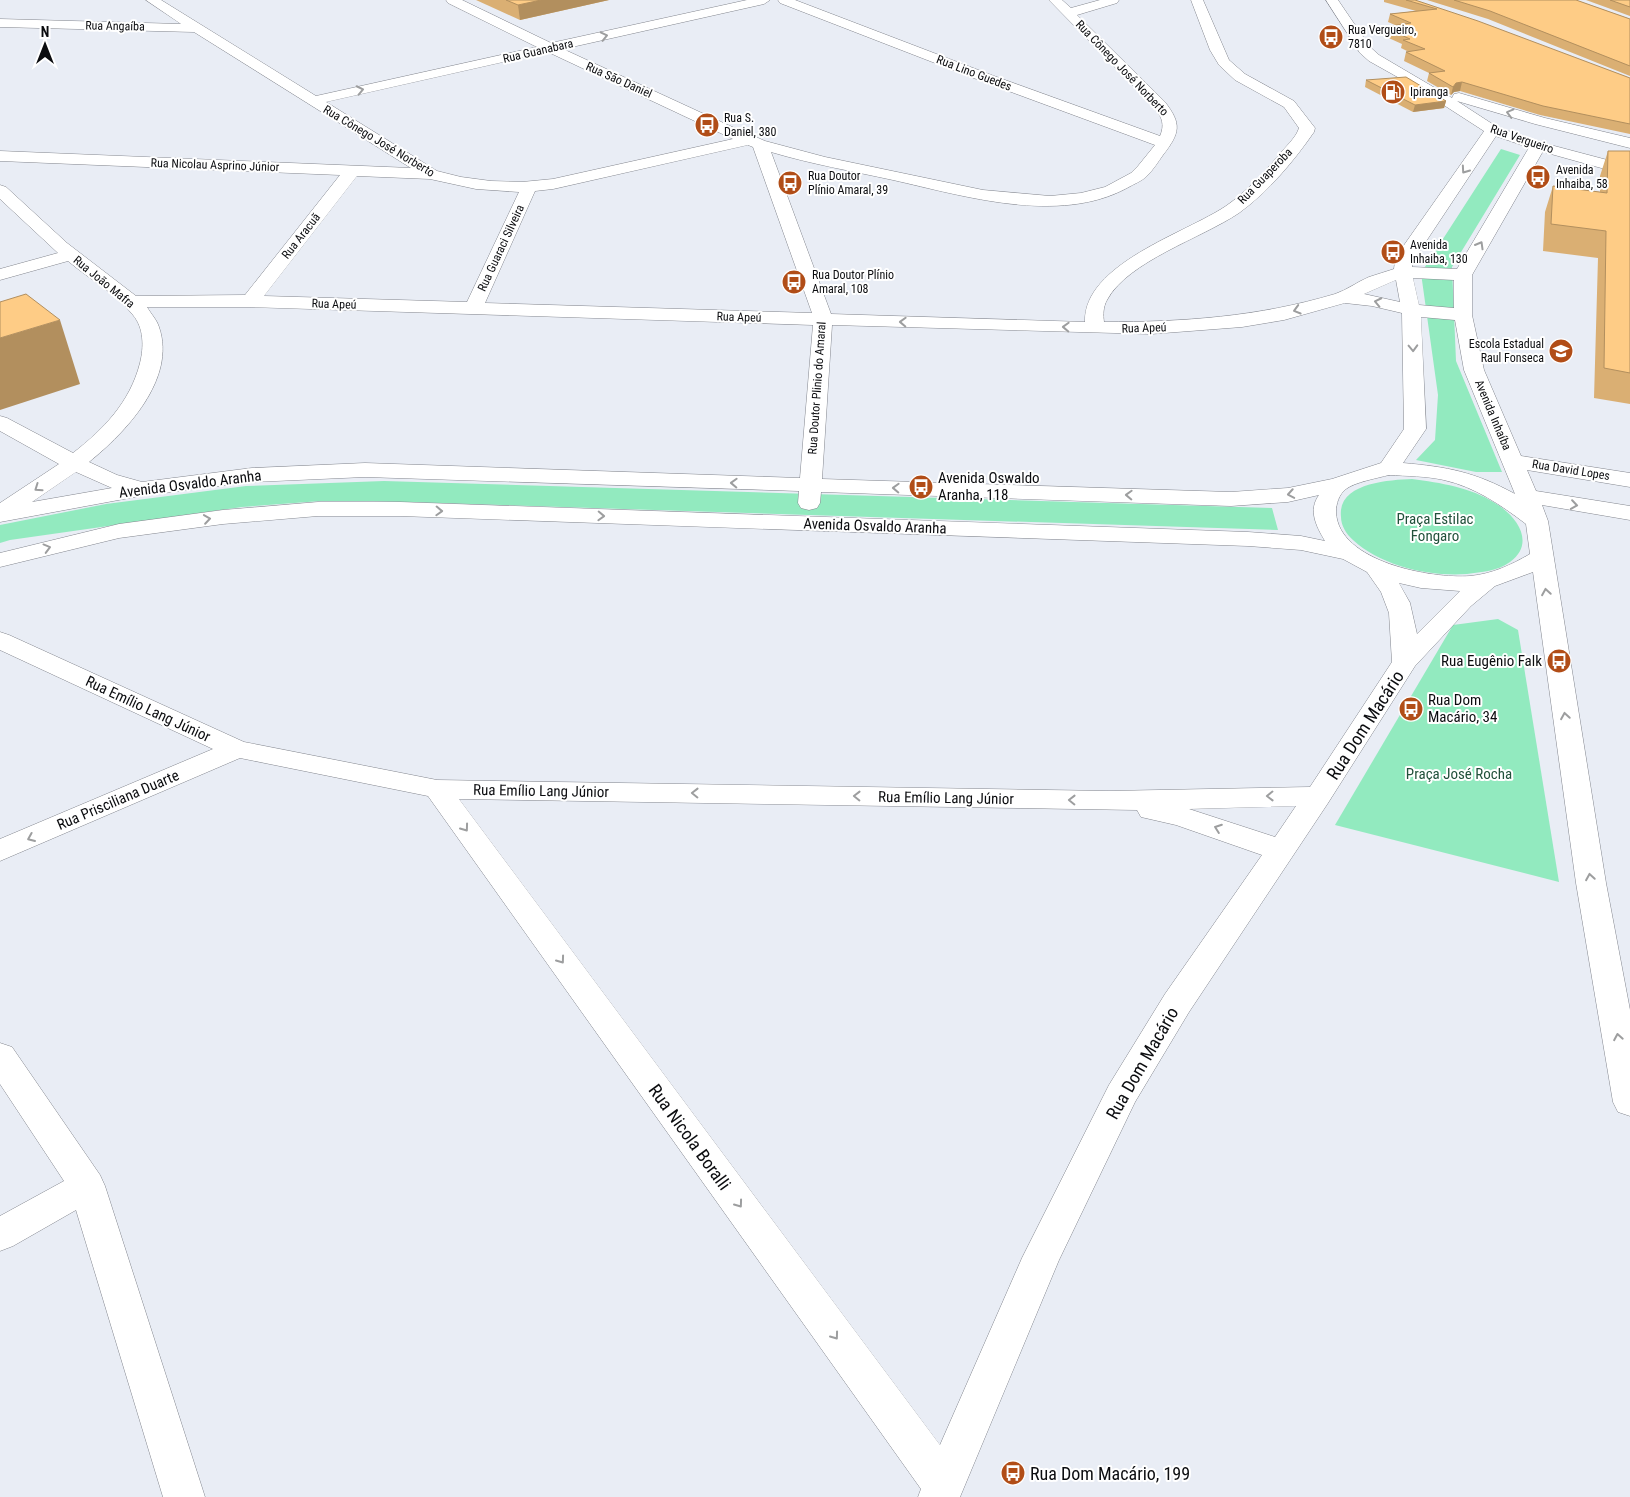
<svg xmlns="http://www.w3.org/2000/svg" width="1630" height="1497" viewBox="0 0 1630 1497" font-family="'Roboto Condensed',sans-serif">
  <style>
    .green { fill: #92eabf }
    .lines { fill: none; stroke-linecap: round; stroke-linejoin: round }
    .street-casing { stroke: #83868e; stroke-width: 1 }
    .secondary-casing { stroke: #83868e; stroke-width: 1 }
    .street { fill: #fff; fill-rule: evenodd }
    .secondary { fill: #fff; fill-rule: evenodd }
    .wall { fill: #daaf73 }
    .shaded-wall { fill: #b28f5e }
    .building { fill: #fecc86; stroke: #b28f5e }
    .oneway { stroke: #9d9e9f }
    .labels { text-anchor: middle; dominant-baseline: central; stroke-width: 4; stroke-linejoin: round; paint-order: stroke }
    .far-street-label { font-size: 12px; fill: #0b0c0f; stroke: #fff }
    .far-poi-label { font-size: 12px; fill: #0b0c0f; stroke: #fff; text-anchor: start }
    .poi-label { font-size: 15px; fill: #0b0c0f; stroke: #fff; text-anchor: start }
    .street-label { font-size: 15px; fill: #0b0c0f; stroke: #fff }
    .park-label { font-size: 15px; fill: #21513b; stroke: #fff }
    .near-street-label { font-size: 18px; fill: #0b0c0f; stroke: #fff }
    .near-poi-label { font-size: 18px; fill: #0b0c0f; stroke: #fff; text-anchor: start }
  </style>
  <rect width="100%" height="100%" fill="#e9edf5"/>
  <g class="green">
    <path d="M1501,149L1520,155L1452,267L1456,361L1502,472H1476L1416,460L1435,440L1438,395L1421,273Z"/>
    <path d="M1412,479C1441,483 1470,487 1495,503C1517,516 1536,543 1510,562C1498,571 1481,572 1467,574C1430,577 1381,566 1353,540C1346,534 1341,525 1341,517C1337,483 1388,480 1412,479Z"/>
    <path d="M384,481L1272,508L1278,530L374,501H321L242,507L10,540L0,543V525L106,504L246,486Z"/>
    <path d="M1498,619L1518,630L1559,882L1335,825L1453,625Z"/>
  </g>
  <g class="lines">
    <defs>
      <g id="street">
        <path d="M146,0H161L316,96L537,47L448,3L446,0H462L551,43L747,0H770L764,4L563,49L730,126L765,141L825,157L983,190L1050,196L1081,193L1105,187L1131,173L1138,166L1155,145L984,82L780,3L778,0H795L994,76L1160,136C1165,125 1162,117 1155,108L1049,0H1062L1071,8L1100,0H1119L1117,3L1077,15L1165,102C1182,124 1180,133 1163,155C1158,162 1153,170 1147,176C1142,181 1134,184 1127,188C1059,225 964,196 893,180C852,171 811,164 771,152L831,314L1085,322C1083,264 1186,233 1226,206C1246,192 1263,174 1279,155C1285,147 1296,138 1299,128L1284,107L1235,80L1219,65L1210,50L1191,0H1203L1229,60L1245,74L1294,101L1315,128L1314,132C1294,161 1268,192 1239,213C1202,238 1128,261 1107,300C1103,307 1103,315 1104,322C1183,322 1258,317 1335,294C1347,290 1357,282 1369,277C1377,274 1386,272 1394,269L1395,261L1402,248L1487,127H1497L1500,130L1413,261L1412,267L1457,269L1530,146L1533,143H1543L1546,146L1472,275V315L1484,370L1521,456L1630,473V487L1527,470L1536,491L1630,506V520L1542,505L1548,521L1606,883L1630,1010V1116L1618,1112L1613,1102L1576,883L1533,572L1495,586L1471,606L1415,666L1328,803L1189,1012L1135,1102L1059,1260L960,1497H918L921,1489L428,796L240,758L0,861V839L213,749L0,650V632L9,635L244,742L437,780L1109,791L1310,787L1392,662L1389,613L1381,592L1367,572L1343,559L1301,550L1248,546L400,516H318L223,524L119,538L0,567V553L119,524L223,510L318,502H400L1248,532L1301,536L1325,541C1316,526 1308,510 1319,495L1288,502L1231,506L821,492L820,503L817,508L809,510L801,508L798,503L799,491L365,477L252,482L140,496L0,522V503L59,464L0,431V416L7,418L73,453C104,429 130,402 140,363C144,347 144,328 133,315C116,293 89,279 68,261L0,280V269L58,253L0,199V185L6,187L67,243L136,296L245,295L340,175L0,161V151L411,168L194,32L0,27V19L181,24ZM548,52L733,139L553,179L522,182L491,181L461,177L437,171L326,102ZM748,145L753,147L812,313L485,303L535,191L553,189ZM357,176L430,179L476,189L519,192L467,302L264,296ZM1413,278L1454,280V308L1419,305ZM1396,280L1400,302L1364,294ZM1345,303L1372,306L1402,313L1404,429L1381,463L1332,479L1288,488L1231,492L822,479L832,325L1151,334L1242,327L1284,320ZM147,307H250L813,325L800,478L365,463L252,468L142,482L117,475L89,462C125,433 177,379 159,327C157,320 151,314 147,307ZM1421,317L1455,320L1464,370L1515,494C1475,472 1448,467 1403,463L1426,429ZM76,472L112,488L32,502ZM1389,475C1407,476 1426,476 1444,480C1475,487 1501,505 1526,524L1530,554C1511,565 1492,574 1470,576C1432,579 1338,562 1336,512C1336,504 1339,494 1346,489C1355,482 1378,478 1389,475ZM1399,583L1421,588L1460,591L1417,634L1410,603ZM459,799L1137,810L1141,817L1176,825L1262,855L1165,994L1109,1085L1022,1258L940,1445ZM1296,806L1275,837L1189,809Z"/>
        <path d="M0,1043L12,1047L100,1175L105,1186L205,1497H163L76,1210L13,1246L0,1251V1216L64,1181L0,1084Z"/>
      </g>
      <path id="secondary" d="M1326,0H1338L1370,47L1379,55L1452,98L1454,94L1459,93L1545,118L1630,138V148L1535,124L1457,101L1497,127L1543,143L1630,166V176L1533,149L1487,133L1419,89L1369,61L1360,53Z"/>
    </defs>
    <use href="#street" class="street-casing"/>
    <use href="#secondary" class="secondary-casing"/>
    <use href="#street" class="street"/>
    <use href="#secondary" class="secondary"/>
  </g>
  <g class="wall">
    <path d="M476,0H609L520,20Z"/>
    <path d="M1384,0H1415L1630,78V134L1540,115L1460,91L1454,92L1451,95L1427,81L1429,73L1404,61L1406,52H1409L1401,48L1402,44L1382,35L1384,27L1395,25L1388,22L1390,14L1416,11L1384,2Z"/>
    <path d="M1427,0H1576L1630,19V76L1488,19Z"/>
    <path d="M1586,0H1630V16Z"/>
    <path d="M1366,80L1446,101L1444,108L1413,112L1365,87Z"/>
    <path d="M1608,151H1630V404L1594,398L1598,258L1543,251L1545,212L1553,186L1600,192V176Z"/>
  </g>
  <g class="shaded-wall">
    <path d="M541,0H609L520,20L518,5Z"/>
    <path d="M1462,82L1460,91L1454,92L1451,95L1453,87L1456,83Z"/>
    <path d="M1446,101L1444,108L1413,112L1415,105Z"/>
    <path d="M60,320L80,384L0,410V338Z"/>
  </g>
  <g class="building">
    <path d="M506,0H541L518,5Z"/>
    <path d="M1406,0H1415L1478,21L1630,78V124L1543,106L1462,82L1456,83L1453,87L1429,73L1445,71L1406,52L1425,49L1403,40L1410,39L1384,27L1411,23L1390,14L1437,9Z"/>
    <path d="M1454,0H1576L1630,19V66L1490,11Z"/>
    <path d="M1610,0H1630V7Z"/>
    <path d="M1406,77L1446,101L1415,105L1366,80Z"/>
    <path d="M1608,151H1630V373L1604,368L1606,231L1551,224L1553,186L1607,193Z"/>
    <path d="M26,294L60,320L0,338V302Z"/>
  </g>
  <defs><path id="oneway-chevron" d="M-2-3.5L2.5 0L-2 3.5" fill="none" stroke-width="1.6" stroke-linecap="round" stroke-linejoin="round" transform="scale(1.25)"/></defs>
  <g class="oneway">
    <use href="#oneway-chevron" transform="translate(604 36) rotate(-13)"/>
    <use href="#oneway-chevron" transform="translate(360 90) rotate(-12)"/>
    <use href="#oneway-chevron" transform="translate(1510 113) rotate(-165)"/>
    <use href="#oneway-chevron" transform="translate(1465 170) rotate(125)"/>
    <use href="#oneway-chevron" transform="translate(1480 245) rotate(-60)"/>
    <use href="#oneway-chevron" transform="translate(1378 302) rotate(-168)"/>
    <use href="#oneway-chevron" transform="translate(1297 310) rotate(164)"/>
    <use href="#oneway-chevron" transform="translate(903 322) rotate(-178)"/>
    <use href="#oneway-chevron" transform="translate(1066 327) rotate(-178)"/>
    <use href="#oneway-chevron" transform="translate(1413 348) rotate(88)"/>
    <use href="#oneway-chevron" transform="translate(734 483) rotate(-178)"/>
    <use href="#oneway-chevron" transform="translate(38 488) rotate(145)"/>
    <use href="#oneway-chevron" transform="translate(896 488) rotate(-178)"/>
    <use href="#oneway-chevron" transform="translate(1291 494) rotate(170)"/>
    <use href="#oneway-chevron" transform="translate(1129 495) rotate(-178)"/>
    <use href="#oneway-chevron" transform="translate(1574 505) rotate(8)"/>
    <use href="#oneway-chevron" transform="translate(439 511) rotate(2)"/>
    <use href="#oneway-chevron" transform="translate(601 516) rotate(2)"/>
    <use href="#oneway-chevron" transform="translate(207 519) rotate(-8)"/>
    <use href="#oneway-chevron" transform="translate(47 548) rotate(-15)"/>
    <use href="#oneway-chevron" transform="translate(1546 592) rotate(-99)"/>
    <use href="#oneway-chevron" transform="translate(1565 716) rotate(-99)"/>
    <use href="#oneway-chevron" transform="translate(695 793) rotate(-179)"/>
    <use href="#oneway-chevron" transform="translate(857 796) rotate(-179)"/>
    <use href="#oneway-chevron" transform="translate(1270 796) rotate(179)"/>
    <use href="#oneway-chevron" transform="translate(1072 800) rotate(-179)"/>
    <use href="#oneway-chevron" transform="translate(465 828) rotate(54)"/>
    <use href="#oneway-chevron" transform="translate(1218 828) rotate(-160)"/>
    <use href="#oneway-chevron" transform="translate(31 838) rotate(157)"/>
    <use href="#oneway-chevron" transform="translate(1590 877) rotate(-99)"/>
    <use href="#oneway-chevron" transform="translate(561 960) rotate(54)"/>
    <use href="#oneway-chevron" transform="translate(1618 1037) rotate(-100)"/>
    <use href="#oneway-chevron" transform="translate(739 1204) rotate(54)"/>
    <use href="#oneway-chevron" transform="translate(835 1336) rotate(54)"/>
  </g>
  <defs>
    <symbol id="bus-disc" viewBox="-11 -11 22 22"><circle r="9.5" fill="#b14d17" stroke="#fff"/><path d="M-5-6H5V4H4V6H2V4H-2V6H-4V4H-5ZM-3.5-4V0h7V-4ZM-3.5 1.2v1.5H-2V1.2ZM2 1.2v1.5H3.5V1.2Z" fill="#fff"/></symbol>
    <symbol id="fuel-disc" viewBox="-11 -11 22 22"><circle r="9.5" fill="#b14d17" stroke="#fff"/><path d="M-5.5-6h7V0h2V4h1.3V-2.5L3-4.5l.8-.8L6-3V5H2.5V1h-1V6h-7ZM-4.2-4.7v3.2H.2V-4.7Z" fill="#fff"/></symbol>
    <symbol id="school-disc" viewBox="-11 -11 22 22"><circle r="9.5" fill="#b14d17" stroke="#fff"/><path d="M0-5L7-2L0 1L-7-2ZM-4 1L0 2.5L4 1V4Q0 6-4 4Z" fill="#fff"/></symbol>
  </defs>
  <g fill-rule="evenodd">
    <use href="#bus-disc" x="1317" y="23" width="28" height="28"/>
    <use href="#fuel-disc" x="1379" y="78" width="28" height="28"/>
    <use href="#bus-disc" x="693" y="111" width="28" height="28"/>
    <use href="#bus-disc" x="1524" y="163" width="28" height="28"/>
    <use href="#bus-disc" x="776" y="169" width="28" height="28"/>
    <use href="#bus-disc" x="1379" y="238" width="28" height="28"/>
    <use href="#bus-disc" x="780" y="268" width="28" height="28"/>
    <use href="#school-disc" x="1547" y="337" width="28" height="28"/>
    <use href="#bus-disc" x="907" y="473" width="28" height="28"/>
    <use href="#bus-disc" x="1545" y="647" width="28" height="28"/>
    <use href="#bus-disc" x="1397" y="695" width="28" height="28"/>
    <use href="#bus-disc" x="999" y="1459" width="28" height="28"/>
  </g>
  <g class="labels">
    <g class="far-street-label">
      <text transform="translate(115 26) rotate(1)">Rua Angaíba</text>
      <text transform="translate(538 51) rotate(-13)">Rua Guanabara</text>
      <text transform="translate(1122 68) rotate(46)">Rua Cônego José Norberto</text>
      <text transform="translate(974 73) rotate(21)">Rua Lino Guedes</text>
      <text transform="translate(619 80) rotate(24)">Rua São Daniel</text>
      <text transform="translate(1522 139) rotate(19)">Rua Vergueiro</text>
      <text transform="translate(379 141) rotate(31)">Rua Cônego José Norberto</text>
      <text transform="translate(215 165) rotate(2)">Rua Nicolau Asprino Júnior</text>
      <text transform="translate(1265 176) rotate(-46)">Rua Guaperoba</text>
      <text transform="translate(301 236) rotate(-52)">Rua Aracuã</text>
      <text transform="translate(501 248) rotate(-65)">Rua Guaraci Silveira</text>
      <text transform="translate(104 282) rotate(39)">Rua João Mafra</text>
      <text transform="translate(334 304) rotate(2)">Rua Apeú</text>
      <text transform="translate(739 317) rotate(2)">Rua Apeú</text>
      <text transform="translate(1144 328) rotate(-2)">Rua Apeú</text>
      <text transform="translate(817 388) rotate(-86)">Rua Doutor Plinio do Amaral</text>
      <text transform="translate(1493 415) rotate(67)">Avenida Inhaíba</text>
      <text transform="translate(1571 470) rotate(9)">Rua David Lopes</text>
    </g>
    <g class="far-poi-label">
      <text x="1348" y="30">Rua Vergueiro,<tspan x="1348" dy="14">7810</tspan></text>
      <text x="1410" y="92">Ipiranga</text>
      <text x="724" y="118">Rua S.<tspan x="724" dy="14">Daniel, 380</tspan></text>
      <text x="1556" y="170">Avenida<tspan x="1556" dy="14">Inhaiba, 58</tspan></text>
      <text x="808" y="176">Rua Doutor<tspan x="808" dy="14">Plínio Amaral, 39</tspan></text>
      <text x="1410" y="245">Avenida<tspan x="1410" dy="14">Inhaiba, 130</tspan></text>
      <text x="812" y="275">Rua Doutor Plínio<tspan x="812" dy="14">Amaral, 108</tspan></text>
      <text x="1544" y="344" text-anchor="end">Escola Estadual<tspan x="1544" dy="14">Raul Fonseca</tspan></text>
    </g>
    <g class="poi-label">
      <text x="938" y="478">Avenida Oswaldo<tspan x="938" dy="17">Aranha, 118</tspan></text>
      <text x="1542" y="661" text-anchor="end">Rua Eugênio Falk</text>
      <text x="1428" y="700">Rua Dom<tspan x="1428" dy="17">Macário, 34</tspan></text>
    </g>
    <g class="street-label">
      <text transform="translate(190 484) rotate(-7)">Avenida Osvaldo Aranha</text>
      <text transform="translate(875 526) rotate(2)">Avenida Osvaldo Aranha</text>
      <text transform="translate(148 709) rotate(25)">Rua Emílio Lang Júnior</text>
      <text transform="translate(541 791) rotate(1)">Rua Emílio Lang Júnior</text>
      <text transform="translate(946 798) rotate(1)">Rua Emílio Lang Júnior</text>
      <text transform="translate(118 800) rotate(-23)">Rua Prisciliana Duarte</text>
    </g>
    <g class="park-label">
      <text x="1435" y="519">Praça Estilac<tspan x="1435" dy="17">Fongaro</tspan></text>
      <text x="1459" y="774">Praça José Rocha</text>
    </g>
    <g class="near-street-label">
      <text transform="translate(1365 725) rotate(-57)">Rua Dom Macário</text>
      <text transform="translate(1142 1063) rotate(-60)">Rua Dom Macário</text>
      <text transform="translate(690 1137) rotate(54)">Rua Nicola Boralli</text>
    </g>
    <g class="near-poi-label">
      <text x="1030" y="1473">Rua Dom Macário, 199</text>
    </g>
  </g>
  <g transform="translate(45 45)" stroke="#ffffff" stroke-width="4" paint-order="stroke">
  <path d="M0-4L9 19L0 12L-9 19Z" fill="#0b0c0f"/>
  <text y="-8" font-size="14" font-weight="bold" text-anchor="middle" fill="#0b0c0f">N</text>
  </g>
</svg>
